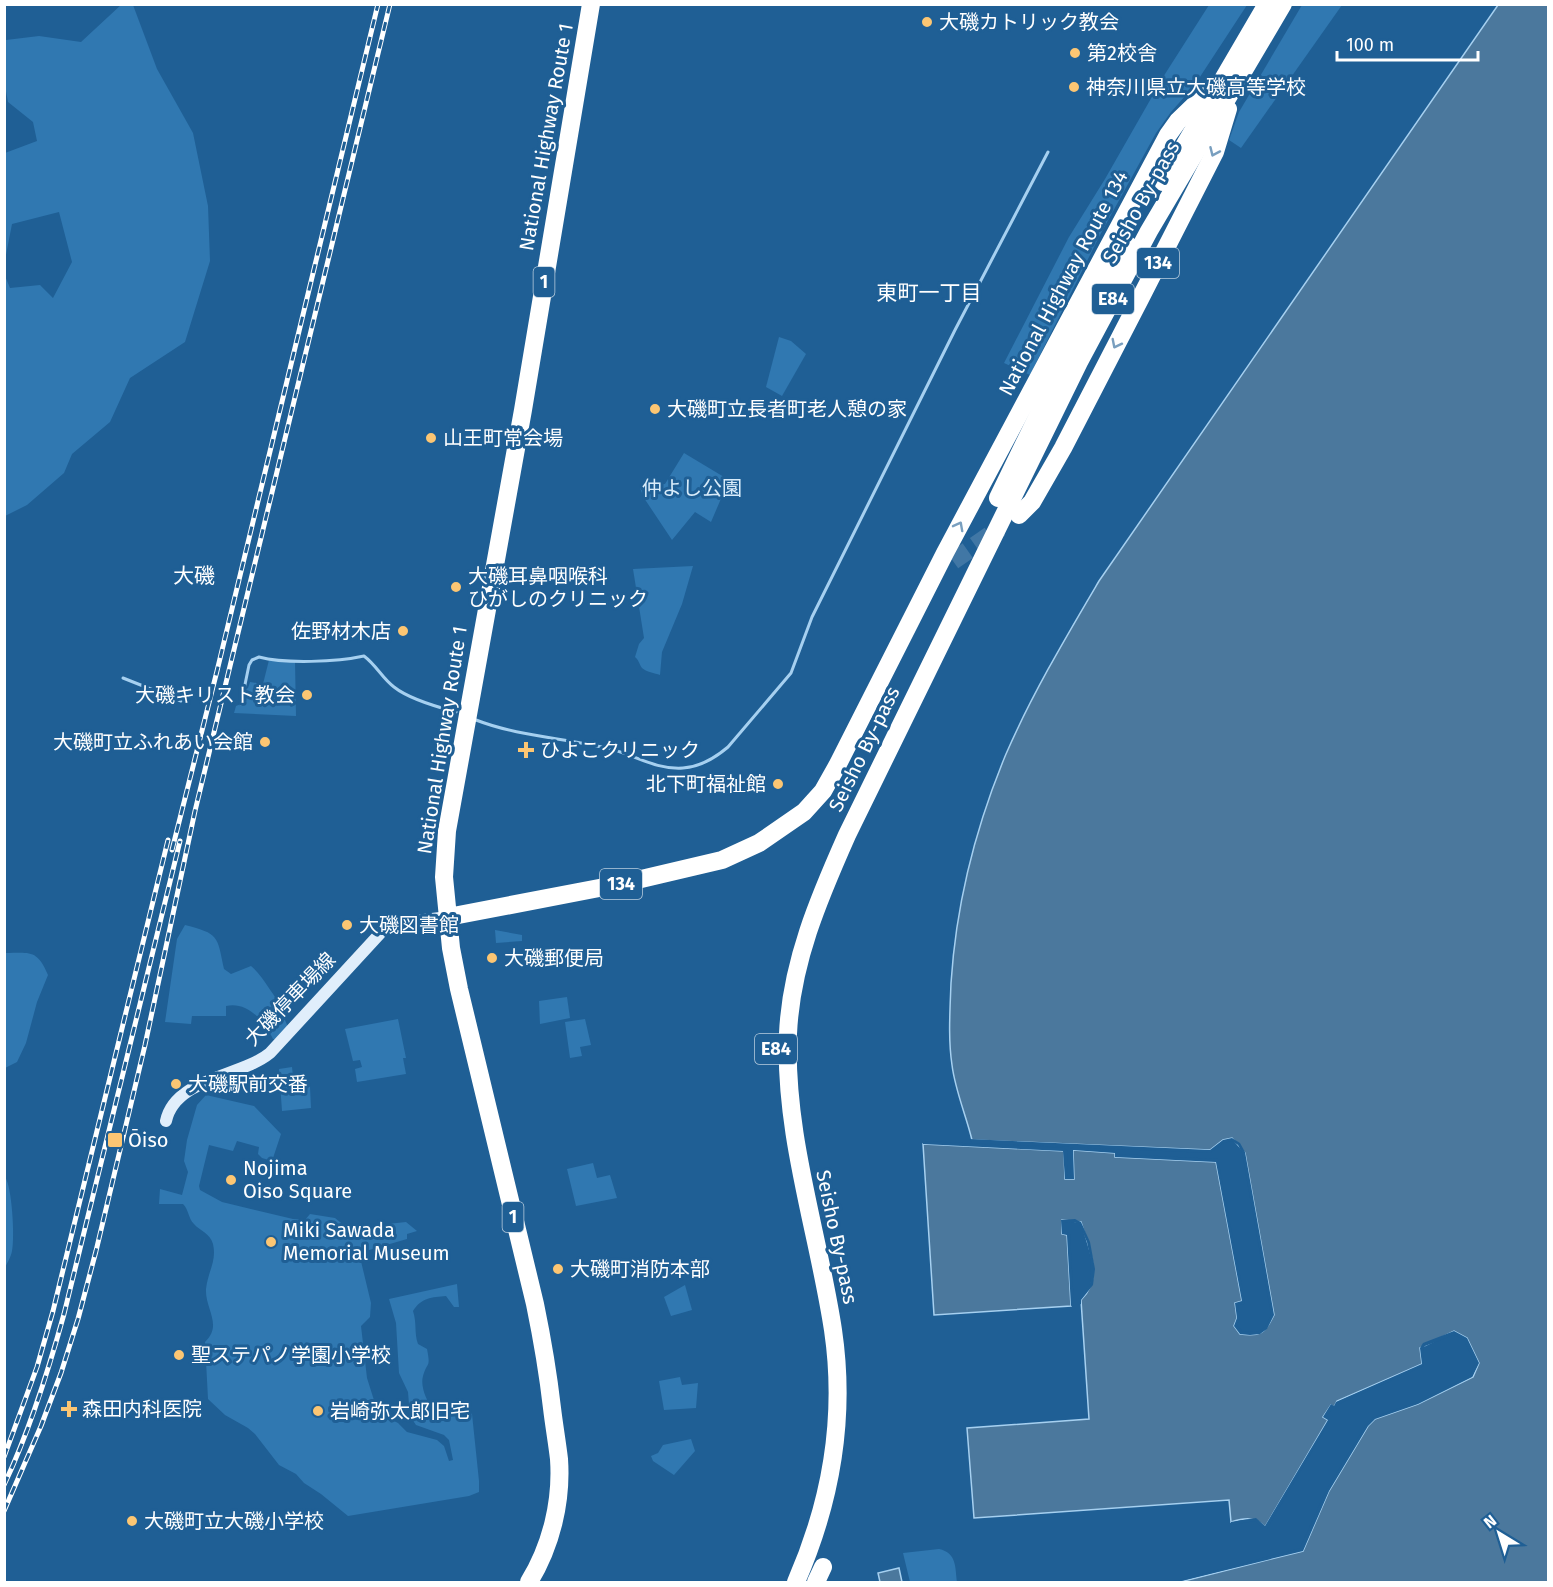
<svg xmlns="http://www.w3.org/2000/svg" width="1553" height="1587" viewBox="0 0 1553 1587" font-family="'Fira Sans','Noto Sans JP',sans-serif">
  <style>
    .green { fill: #3078b1 }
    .water { fill: #4b789d; stroke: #a6d0f0; stroke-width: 1.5 }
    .pier { fill: #1f5f95 }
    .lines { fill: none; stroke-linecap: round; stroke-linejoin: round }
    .stream { stroke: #a6d0f0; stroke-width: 3 }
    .highway-tunnel { stroke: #4177a5; stroke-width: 18; stroke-dasharray: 18 9; stroke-linecap: butt }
    .secondary { stroke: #e0eefb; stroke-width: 12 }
    .highway { stroke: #fff; stroke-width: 18 }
    .rail-casing { stroke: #fff; stroke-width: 5 }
    .rail { stroke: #1f5f95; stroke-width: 3; stroke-dasharray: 9; stroke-linecap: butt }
    .oneway { stroke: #799fbf }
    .poi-dot { fill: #fcc673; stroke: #1f5f95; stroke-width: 2 }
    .labels { text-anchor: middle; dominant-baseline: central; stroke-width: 6; stroke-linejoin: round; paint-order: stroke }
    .shield { fill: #1f5f95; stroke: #bccfdf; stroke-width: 1.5 }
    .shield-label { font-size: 18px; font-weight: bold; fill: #fff }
    .poi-label { font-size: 20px; fill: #fff; stroke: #1f5f95; text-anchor: start }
    .street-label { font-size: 20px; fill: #fff; stroke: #1f5f95 }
    .park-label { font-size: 20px; fill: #d9ecfa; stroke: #1f5f95 }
    .neighbourhood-label { font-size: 21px; fill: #fff; stroke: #1f5f95 }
  </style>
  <rect width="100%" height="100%" fill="#1f5f95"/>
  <g class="green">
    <path d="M122,4L133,5L157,69L193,133L208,206L210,261L185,342L130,378L110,422L72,454L64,473L27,505L5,516V276L10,288L40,285L53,298L72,262L59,212L12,224L5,260V153L37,141L33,122L8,102L5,86V45L6,40L39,36L81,42Z"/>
    <path d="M1209,5H1247L1194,86L1171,112L1156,133L1100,235L1030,375L1004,363L1069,237L1105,179L1165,74Z"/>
    <path d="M1302,5H1342L1241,148L1229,140L1239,112Z"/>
    <path d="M779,337L791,341L806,354L782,396L766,387Z"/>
    <path d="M684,453L729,480L711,522L695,512L672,540L644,498L640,488L642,485L665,484Z"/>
    <path d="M693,566L682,604L662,652L660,675C655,673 646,672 642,668C639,664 639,660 635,657L639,644L644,638L633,569Z"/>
    <path d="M269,660L295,661L296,716L234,713L236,706L241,704L243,691L248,688L250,682L263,684Z"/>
    <path d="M185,925C219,934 217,935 224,969L231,974L251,966C263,976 273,996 284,1009L281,1011L288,1027L277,1039H273C265,1021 247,1001 226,1006V1016H192L191,1024L165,1022L177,939Z"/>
    <path d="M495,930L522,935V941L496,943Z"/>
    <path d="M5,953C30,953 37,949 48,975L37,1002L26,1043L17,1062L5,1068Z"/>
    <path d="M567,997L570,1018L540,1024L539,1001Z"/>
    <path d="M398,1019L406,1058H403L406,1074L357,1082L355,1069L362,1067L360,1060L353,1061L345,1029Z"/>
    <path d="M585,1019L591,1045L580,1047L582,1056L570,1058L565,1022Z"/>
    <path d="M292,1067L294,1086L308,1085L310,1087L311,1108L282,1111L279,1069Z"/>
    <path d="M206,1095L254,1106L281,1134L272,1161L262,1158L258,1154L259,1147L237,1141L233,1151L209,1145L199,1186L200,1190L222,1202L293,1219L305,1220L310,1214L335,1218L346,1227L369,1226L406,1222L417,1231L407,1234V1239L359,1253L371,1303L370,1317L361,1326L367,1378L378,1413L398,1423L407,1432L437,1440L444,1446L449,1461L453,1460L449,1440L444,1435L416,1425L410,1416L408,1392L399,1373L396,1323L389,1299L457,1284L459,1307H454L446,1296C432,1297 421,1298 413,1311C417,1323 414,1333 418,1344L427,1349C431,1369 427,1361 423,1376C420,1387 427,1400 432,1409L441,1413L464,1409L472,1414L479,1481V1492L469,1496L348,1516L321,1494L304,1483L296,1474L279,1465L255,1434L248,1428L225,1415L208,1399L205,1342C223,1325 205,1309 206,1289C208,1271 217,1261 213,1244C210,1233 200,1231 194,1224C188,1218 189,1210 183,1204H159L160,1189L182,1195L188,1172L184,1161L187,1140L197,1105Z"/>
    <path d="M593,1163L597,1178L610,1175L617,1198L576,1206L567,1169Z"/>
    <path d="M5,1177C12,1186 15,1238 12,1251C11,1257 7,1263 5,1268Z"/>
    <path d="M685,1285L692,1310L671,1316L664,1297Z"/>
    <path d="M680,1377L682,1385L698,1383L696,1408L664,1410L659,1381Z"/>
    <path d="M691,1439L695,1451L674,1475L653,1461L651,1456L658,1453L663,1445Z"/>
    <path d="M939,1549C957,1553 955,1567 957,1582H910L903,1553Z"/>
  </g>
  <g class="water">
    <path d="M1498,5H1548V1582H1180L1303,1551L1329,1491L1368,1426L1375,1419L1418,1404L1473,1377L1479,1363L1467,1338L1454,1331L1420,1348L1422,1364L1337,1401L1334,1407L1331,1405L1323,1417L1328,1420L1265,1527C1255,1516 1244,1518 1231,1522L1229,1500L974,1518L967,1428L1089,1419L1081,1300C1104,1278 1089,1249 1081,1222L1062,1220V1234L1067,1235L1071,1306L934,1315L923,1144L1064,1151L1065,1179H1074L1073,1150L1115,1153V1157L1216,1162L1242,1301L1235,1303L1237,1318L1234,1326L1240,1334C1261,1337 1265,1333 1274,1315L1245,1153L1232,1138L1223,1140L1210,1150L972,1140C966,1115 955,1090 952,1065C948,1038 950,1011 951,983C956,905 976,826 1006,754C1032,694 1066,637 1099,581Z"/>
    <path d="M899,1568L902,1582H880L878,1573Z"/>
  </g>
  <g class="pier">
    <path d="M1232,1138L1240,1143L1245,1152L1274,1315L1267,1329L1260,1334L1250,1335L1240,1334L1234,1326L1237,1318L1235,1303L1242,1301L1216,1162L1115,1157V1153L1073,1150L1074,1179H1065L1063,1151L923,1144V1141L1064,1148L1067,1150L1068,1176H1071L1070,1150L1072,1147L1116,1150L1118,1154L1218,1159L1245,1301L1244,1304L1238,1305L1240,1318L1237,1325L1242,1331L1250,1332L1259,1331L1265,1327L1271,1315L1242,1153L1238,1145L1232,1141L1224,1143L1210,1153L972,1143L969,1139L1210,1150L1223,1140Z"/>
    <path d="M1075,1219L1081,1222L1090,1242L1095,1269L1093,1285L1081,1300V1304L1078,1305V1299L1090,1284L1091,1262L1087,1242L1079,1224L1074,1222L1065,1223V1231L1070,1234L1074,1305L1071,1306L1067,1235L1062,1234L1061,1220Z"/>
    <path d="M1454,1331L1467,1338L1479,1363L1472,1377L1418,1404L1375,1419L1368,1426L1329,1491L1303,1551L1177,1582L1180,1580L1300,1548L1326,1490L1366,1424L1374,1417L1416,1402L1470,1375L1475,1363L1464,1340L1454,1335L1425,1346L1423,1349L1424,1366L1339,1404L1335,1409H1332L1327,1416L1330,1418V1421L1267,1529H1263L1255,1521L1231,1525V1522L1256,1518L1265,1526L1328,1420L1323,1417L1331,1404L1334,1406L1336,1402L1422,1364L1420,1348L1423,1343Z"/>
  </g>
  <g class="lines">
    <g class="stream">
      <path d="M123,678L181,701"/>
      <path d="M241,704L249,665L252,660L259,657C285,664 337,662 364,656C377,666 382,678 394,687C409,699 437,707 456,712"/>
      <path d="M476,720C517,736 564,738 607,748C633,754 655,770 683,768C700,767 715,758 728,747L791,673L812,617L955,330L1048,152"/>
    </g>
    <path class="highway-tunnel" d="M953,561L1000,528"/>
    <path class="secondary" d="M166,1121C175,1078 241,1077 270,1053L386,927L392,924L448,917"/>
    <g class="highway">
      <path d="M1163,182L1267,4"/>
      <path d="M998,498L1046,399L1128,245"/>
      <path d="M1019,515L1032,502L1063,448L1141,297L1215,152L1228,109"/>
      <path d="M448,917L620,884L722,860L759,843L804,812L823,791L837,766L945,553L1168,135L1178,121L1206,94"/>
      <path d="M529,1582C551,1546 562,1502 559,1459C557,1442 554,1425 552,1408C548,1373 542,1338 535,1304L459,989L451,948L444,877L447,831L523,410L591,4"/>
      <path d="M796,1582C831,1502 846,1418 833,1330C818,1231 784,1135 788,1034C791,963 819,898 847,835L1079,362L1149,231L1283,4"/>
      <path d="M816,1582L823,1567"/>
    </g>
    <defs>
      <g id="rail">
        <path d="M172,850L217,671L378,4"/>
        <path d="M4,1457L37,1367L53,1311L168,840"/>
        <path d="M4,1485C30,1430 48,1372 64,1314L180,841"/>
        <path d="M4,1511L41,1426L61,1373L78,1319L96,1251L145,1045L195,811L390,4"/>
      </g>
    </defs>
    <use href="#rail" class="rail-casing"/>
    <use href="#rail" class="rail"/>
  </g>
  <defs><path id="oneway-chevron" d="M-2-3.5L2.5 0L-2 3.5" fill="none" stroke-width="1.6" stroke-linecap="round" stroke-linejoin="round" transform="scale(1.5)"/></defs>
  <g class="oneway">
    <use href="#oneway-chevron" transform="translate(1214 152) rotate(114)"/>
    <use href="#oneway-chevron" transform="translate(1116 344) rotate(117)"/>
    <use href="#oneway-chevron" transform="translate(959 526) rotate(-62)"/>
  </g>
  <g class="poi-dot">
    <circle cx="927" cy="22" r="6"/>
    <circle cx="1075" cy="53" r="6"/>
    <circle cx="1074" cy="87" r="6"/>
    <circle cx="655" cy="409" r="6"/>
    <circle cx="431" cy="438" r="6"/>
    <circle cx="456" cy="587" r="6"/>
    <circle cx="403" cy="631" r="6"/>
    <circle cx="307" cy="695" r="6"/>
    <circle cx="265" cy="742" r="6"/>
    <path d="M523 741h6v6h6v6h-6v6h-6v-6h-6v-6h6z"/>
    <circle cx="778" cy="784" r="6"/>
    <circle cx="347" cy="925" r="6"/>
    <circle cx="492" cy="958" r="6"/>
    <circle cx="176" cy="1084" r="6"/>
    <rect x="107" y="1132" width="16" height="16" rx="3"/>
    <circle cx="231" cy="1180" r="6"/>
    <circle cx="271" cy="1242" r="6"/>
    <circle cx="558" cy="1269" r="6"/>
    <circle cx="179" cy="1355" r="6"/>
    <path d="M66 1400h6v6h6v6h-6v6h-6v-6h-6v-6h6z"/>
    <circle cx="318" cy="1411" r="6"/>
    <circle cx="132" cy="1521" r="6"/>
  </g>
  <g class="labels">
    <g class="shield">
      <rect x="1137" y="248" width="42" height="30" rx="4.5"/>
      <rect x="533.5" y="267" width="21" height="30" rx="4.5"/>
      <rect x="1092" y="284" width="42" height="30" rx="4.5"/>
      <rect x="600" y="869" width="42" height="30" rx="4.5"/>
      <rect x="755" y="1034" width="42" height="30" rx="4.5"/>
      <rect x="502.5" y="1202" width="21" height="30" rx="4.5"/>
    </g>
    <g class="shield-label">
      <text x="1158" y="263">134</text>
      <text x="544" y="282">1</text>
      <text x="1113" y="299">E84</text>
      <text x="621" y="884">134</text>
      <text x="776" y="1049">E84</text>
      <text x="513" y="1217">1</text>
    </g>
    <g class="poi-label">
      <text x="939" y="22">大磯カトリック教会</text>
      <text x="1087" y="53">第2校舎</text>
      <text x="1086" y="87">神奈川県立大磯高等学校</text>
      <text x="667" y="409">大磯町立長者町老人憩の家</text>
      <text x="443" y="438">山王町常会場</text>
      <text x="468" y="576">大磯耳鼻咽喉科<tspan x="468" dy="23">ひがしのクリニック</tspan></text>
      <text x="391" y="631" text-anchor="end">佐野材木店</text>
      <text x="295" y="695" text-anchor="end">大磯キリスト教会</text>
      <text x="253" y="742" text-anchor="end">大磯町立ふれあい会館</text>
      <text x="540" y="750">ひよこクリニック</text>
      <text x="766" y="784" text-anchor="end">北下町福祉館</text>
      <text x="359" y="925">大磯図書館</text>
      <text x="504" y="958">大磯郵便局</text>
      <text x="188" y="1084">大磯駅前交番</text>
      <text x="128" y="1140">Ōiso</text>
      <text x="243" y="1168">Nojima<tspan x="243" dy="23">Oiso Square</tspan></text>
      <text x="283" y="1230">Miki Sawada<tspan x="283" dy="23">Memorial Museum</tspan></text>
      <text x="570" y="1269">大磯町消防本部</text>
      <text x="191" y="1355">聖ステパノ学園小学校</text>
      <text x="82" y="1409">森田内科医院</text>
      <text x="330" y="1411">岩崎弥太郎旧宅</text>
      <text x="144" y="1521">大磯町立大磯小学校</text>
    </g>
    <g class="street-label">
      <text transform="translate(546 137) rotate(-80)">National Highway Route 1</text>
      <text transform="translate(1141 202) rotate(-61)">Seisho By-pass</text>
      <text transform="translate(1063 283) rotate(-62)">National Highway Route 134</text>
      <text transform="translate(442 740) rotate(-81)">National Highway Route 1</text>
      <text transform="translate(864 749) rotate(-64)">Seisho By-pass</text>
      <text transform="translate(290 999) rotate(-46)">大磯停車場線</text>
      <text transform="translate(837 1237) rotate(78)">Seisho By-pass</text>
    </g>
    <g class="park-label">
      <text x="692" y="488">仲よし公園</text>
    </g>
    <g class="neighbourhood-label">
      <text x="929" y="293">東町一丁目</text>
      <text x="194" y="576">大磯</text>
    </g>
  </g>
  <rect width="1553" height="1587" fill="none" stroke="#ffffff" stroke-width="12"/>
  <g transform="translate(1499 1533) rotate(322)" stroke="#1f5f95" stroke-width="4.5" paint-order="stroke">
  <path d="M0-4.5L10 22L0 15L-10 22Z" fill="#ffffff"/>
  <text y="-9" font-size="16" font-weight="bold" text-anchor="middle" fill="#ffffff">N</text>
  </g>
  <path d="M1337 51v9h141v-9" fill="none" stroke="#ffffff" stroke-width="3"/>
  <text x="1346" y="51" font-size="18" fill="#ffffff" stroke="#1f5f95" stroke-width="4.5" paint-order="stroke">100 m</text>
</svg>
